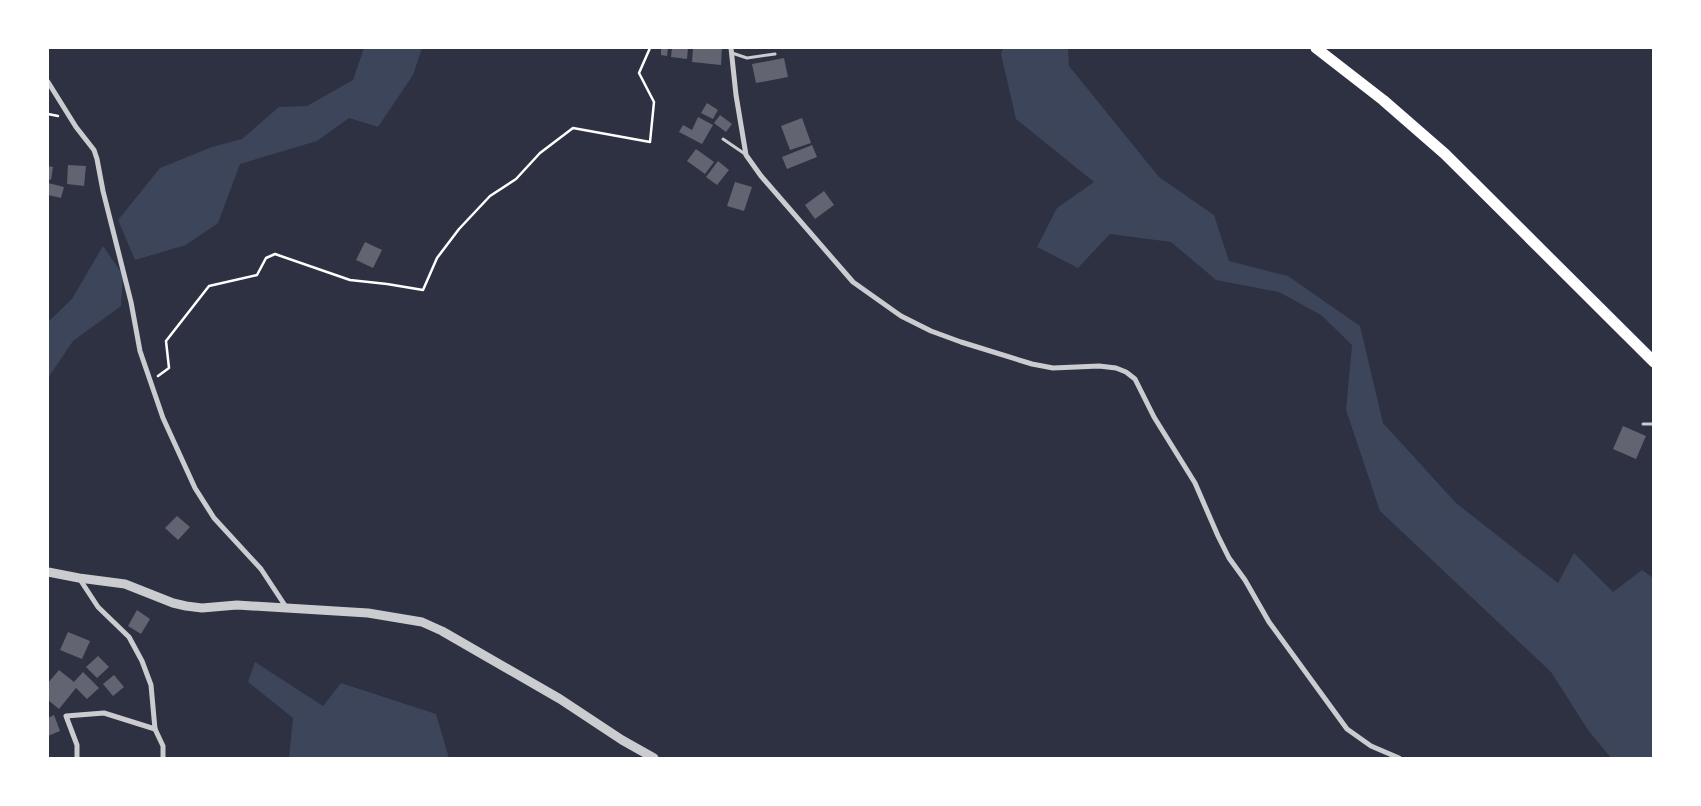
<svg xmlns="http://www.w3.org/2000/svg" width="1701" height="806" viewBox="0 0 1701 806" font-family="Overpass,sans-serif">
  <style>
    .green { fill: #3c4559 }
    .building { fill: #626471 }
    .lines { fill: none; stroke-linecap: round; stroke-linejoin: round }
    .path { stroke: #fff; stroke-width: 2.5 }
    .service { stroke: #caccd0; stroke-width: 3 }
    .minor { stroke: #caccd0; stroke-width: 5 }
    .tertiary { stroke: #caccd0; stroke-width: 9 }
    .primary { stroke: #fff; stroke-width: 11 }
  </style>
  <rect width="100%" height="100%" fill="#2d3142"/>
  <g class="green">
    <path d="M364,48H422L413,75L378,127L349,118L317,141L240,164L218,223L186,245L135,260L118,220L160,168L212,147L242,139L279,107L307,106L353,80Z"/>
    <path d="M1003,48H1068L1069,66L1159,177L1214,215L1229,261L1288,276L1360,326L1383,423L1456,503L1558,583L1574,553L1613,592L1642,570L1653,578V758H1611L1588,730L1551,672L1380,511L1346,410L1352,345L1321,315L1279,292L1216,280L1171,242L1110,234L1078,268L1037,247L1057,208L1094,182L1016,119L1001,54Z"/>
    <path d="M103,246L123,275L121,306L73,341L48,378V322L72,299Z"/>
    <path d="M255,662L323,706L341,683L436,714L449,758H289L293,718L248,682Z"/>
  </g>
  <g class="building">
    <path d="M661,48H668L667,56L661,55Z"/>
    <path d="M672,48H688L687,59L671,57Z"/>
    <path d="M693,48H722L721,65L692,62Z"/>
    <path d="M784,58L788,77L756,83L752,64Z"/>
    <path d="M707,103L718,110L713,119L701,113Z"/>
    <path d="M720,115L732,124L726,132L714,123Z"/>
    <path d="M698,117L713,125L702,144L679,132L683,125L692,130Z"/>
    <path d="M802,118L811,143L790,150L781,126Z"/>
    <path d="M812,145L817,157L787,169L782,157Z"/>
    <path d="M696,149L714,162L705,174L687,161Z"/>
    <path d="M718,161L729,170L717,185L706,177Z"/>
    <path d="M68,165L86,166L84,186L67,184Z"/>
    <path d="M48,166L53,167L51,180L48,179Z"/>
    <path d="M735,182L752,187L744,211L727,206Z"/>
    <path d="M48,183L64,187L61,198L48,195Z"/>
    <path d="M824,191L834,205L815,219L805,205Z"/>
    <path d="M365,242L382,250L373,268L356,260Z"/>
    <path d="M1623,426L1646,436L1636,459L1613,449Z"/>
    <path d="M177,516L190,527L178,540L165,528Z"/>
    <path d="M137,610L150,619L141,634L128,626Z"/>
    <path d="M68,632L90,641L82,659L60,650Z"/>
    <path d="M98,656L109,667L97,678L86,667Z"/>
    <path d="M59,670L74,682L83,672L99,688L87,699L76,688L59,709L48,700V683Z"/>
    <path d="M114,675L124,687L113,696L103,684Z"/>
    <path d="M54,715L60,731L48,736V718Z"/>
  </g>
  <g class="lines">
    <g class="path">
      <path d="M48,114L58,116"/>
      <path d="M158,376L169,368L166,341L209,286L257,275L266,258L275,254L350,280L387,284L423,290L437,258L459,229L490,196L516,179L540,153L573,128L650,142L654,102L639,73L650,48"/>
    </g>
    <g class="service">
      <path d="M732,53L747,58L775,54"/>
      <path d="M723,139L745,154"/>
      <path d="M1643,424H1654"/>
    </g>
    <g class="minor">
      <path d="M731,48L736,95L746,155L761,176L853,282L901,316L931,331L961,342L1032,364L1053,368L1099,366L1116,368L1126,372L1135,379L1154,417L1195,483L1218,536L1229,558L1245,580L1269,622L1347,729L1371,746L1399,758"/>
      <path d="M48,82L76,127L94,150L97,159L103,191L131,302L140,351L163,418L195,488L214,518L261,569L286,607"/>
      <path d="M79,578L98,607L129,637L142,661L151,685L155,729L163,746V758"/>
      <path d="M77,758V745L66,716L104,713L155,729"/>
    </g>
    <path class="tertiary" d="M48,572L79,578L125,584L173,603L186,606L202,608L237,605L368,613L422,622L442,631L560,699L622,740L654,758"/>
    <path class="primary" d="M1316,48L1383,100L1445,154L1654,362"/>
  </g>
  <rect width="1701" height="806" fill="none" stroke="#ffffff" stroke-width="98"/>
</svg>
